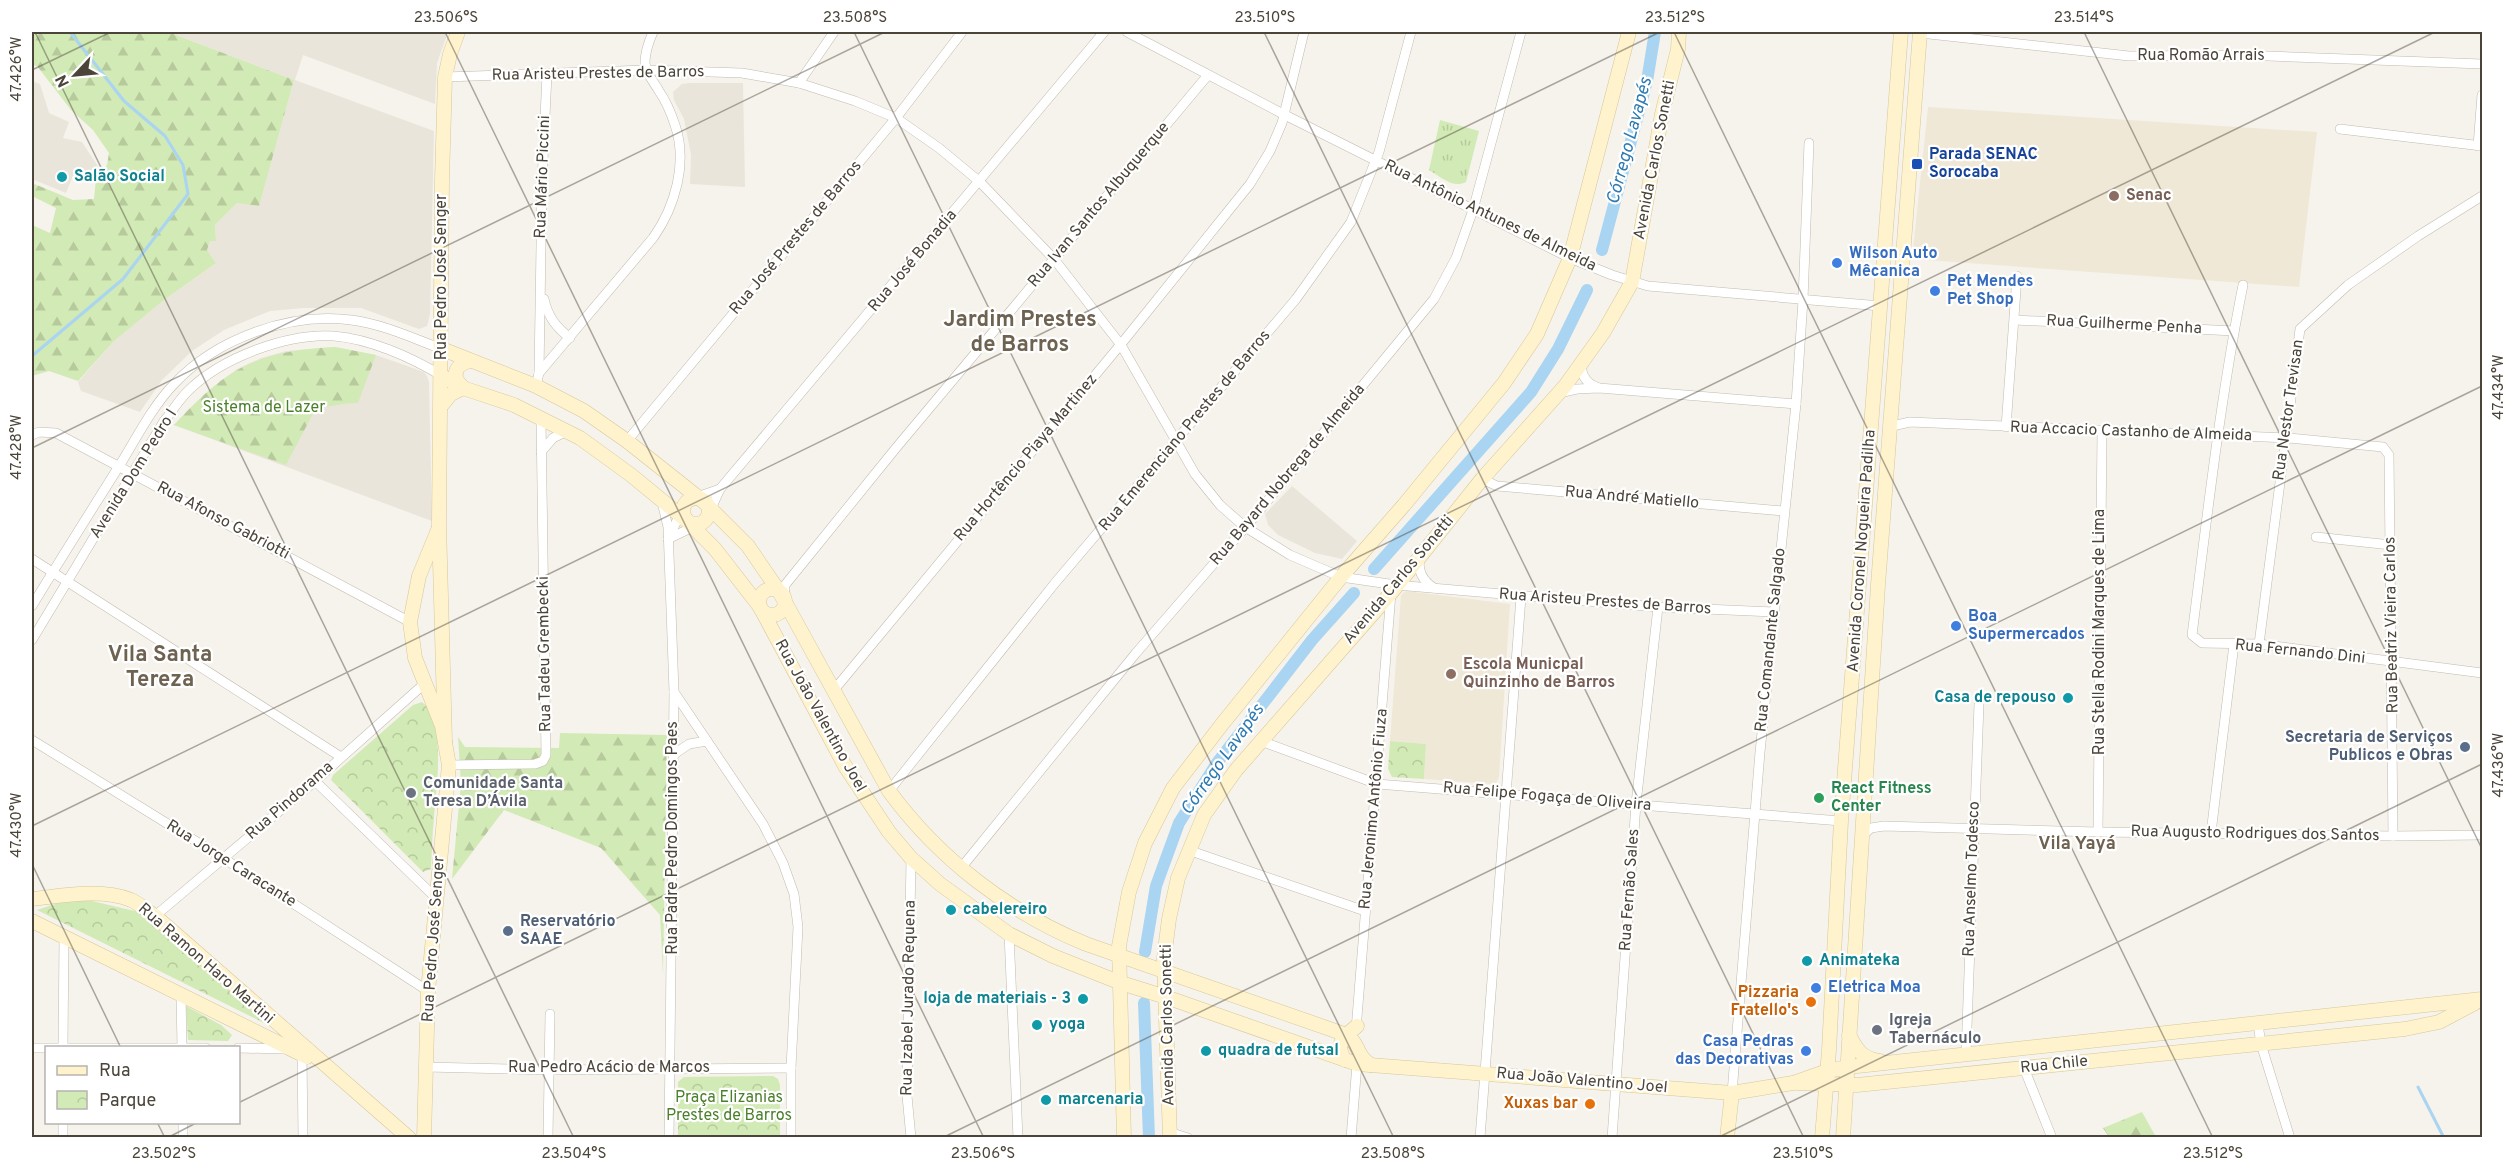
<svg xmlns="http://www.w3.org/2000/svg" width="2514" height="1169" viewBox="0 0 2514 1169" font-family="Overpass,sans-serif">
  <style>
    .residential { fill: #eae5da }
    .education { fill: #efe8d6 }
    .grass { fill: url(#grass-tufts) }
    .forest { fill: url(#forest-firs) }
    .park { fill: url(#park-crowns) }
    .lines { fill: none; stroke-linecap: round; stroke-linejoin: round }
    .stream { stroke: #a9d4f2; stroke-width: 3 }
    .canal { stroke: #a9d4f2; stroke-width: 12 }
    .street-casing { stroke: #c2bbae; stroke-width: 10 }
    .secondary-casing { stroke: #d6c79b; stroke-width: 15 }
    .street { stroke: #fff; stroke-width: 9 }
    .secondary { stroke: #fff3cd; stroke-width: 14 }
    .ticks { fill: none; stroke: #4b4439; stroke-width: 1.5; stroke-opacity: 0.45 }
    .transit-dot { fill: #1a4fb4; stroke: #fff; stroke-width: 2 }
    .culture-dot { fill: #0f9aa8; stroke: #fff; stroke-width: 2 }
    .education-dot { fill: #8d6e63; stroke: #fff; stroke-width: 2 }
    .shop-dot { fill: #3f7fe0; stroke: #fff; stroke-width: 2 }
    .service-dot { fill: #5c6f8a; stroke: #fff; stroke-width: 2 }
    .worship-dot { fill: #6b7280; stroke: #fff; stroke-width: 2 }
    .leisure-dot { fill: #2e9e5b; stroke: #fff; stroke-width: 2 }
    .food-dot { fill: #e8710a; stroke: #fff; stroke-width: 2 }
    .labels { text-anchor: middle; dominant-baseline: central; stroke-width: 4.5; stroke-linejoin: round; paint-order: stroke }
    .street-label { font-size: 16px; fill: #4b4439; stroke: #fff }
    .transit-label { font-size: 16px; font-weight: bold; fill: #164399; stroke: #fff; text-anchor: start }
    .culture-label { font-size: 16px; font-weight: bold; fill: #0d838f; stroke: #fff; text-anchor: start }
    .education-label { font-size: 16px; font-weight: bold; fill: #785e54; stroke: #fff; text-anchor: start }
    .shop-label { font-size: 16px; font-weight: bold; fill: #366cbe; stroke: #fff; text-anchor: start }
    .park-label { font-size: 16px; fill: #4a7f2a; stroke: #fff }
    .service-label { font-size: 16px; font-weight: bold; fill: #4e5e75; stroke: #fff; text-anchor: end }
    .worship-label { font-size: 16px; font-weight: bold; fill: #5b616d; stroke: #fff; text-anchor: start }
    .leisure-label { font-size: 16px; font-weight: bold; fill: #27864d; stroke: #fff; text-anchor: start }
    .food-label { font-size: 16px; font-weight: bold; fill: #c56008; stroke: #fff; text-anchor: end }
    .water-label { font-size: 18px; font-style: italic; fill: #2e7ab2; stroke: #fff }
    .neighbourhood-label { font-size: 18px; font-weight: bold; fill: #6e6250; stroke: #fff }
    .district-label { font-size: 22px; font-weight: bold; fill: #6e6250; stroke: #fff }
    .neatline { fill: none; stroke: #4b4439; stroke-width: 2 }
    .ticks-label { font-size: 15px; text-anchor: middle; fill: #4b4439 }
  </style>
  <defs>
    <pattern id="grass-tufts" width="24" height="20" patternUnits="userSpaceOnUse" patternTransform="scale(1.5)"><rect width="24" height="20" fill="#d2eab5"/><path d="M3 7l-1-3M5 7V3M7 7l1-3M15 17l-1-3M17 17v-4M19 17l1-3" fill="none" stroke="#b6ca9c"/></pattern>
    <pattern id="forest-firs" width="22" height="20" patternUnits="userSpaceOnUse" patternTransform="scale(1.5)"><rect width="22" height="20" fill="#d2eab5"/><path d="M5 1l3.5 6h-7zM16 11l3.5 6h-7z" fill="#b6ca9c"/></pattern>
    <pattern id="park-crowns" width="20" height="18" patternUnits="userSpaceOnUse" patternTransform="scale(1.5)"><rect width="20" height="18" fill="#d2eab5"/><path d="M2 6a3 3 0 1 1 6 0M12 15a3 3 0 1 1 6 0" fill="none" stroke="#b6ca9c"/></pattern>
  </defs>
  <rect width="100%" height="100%" fill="#f6f3ec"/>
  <g class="residential">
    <path d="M168,32H448L437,63L435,104L303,55L295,80L434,131L430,314L427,326L419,329L361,308H303L270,311L224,330L192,351L162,380L140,412L81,391L78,382L113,342L164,300L216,263L207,250L210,241H216L215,225L237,203L259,205L294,80Z"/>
    <path d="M32,81L40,84L49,113L69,122L63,138L82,142L99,168L80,181L74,173L66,193L32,179Z"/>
    <path d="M690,83H743L745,187L690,184L691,155L684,119L674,100L673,92L682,84Z"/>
    <path d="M335,347L376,355L424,372L427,376L429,382L432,521L174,425L210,390L237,369L261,358L286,351Z"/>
    <path d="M1292,486L1357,541L1342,559L1315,553L1278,535L1268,525L1265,514Z"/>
  </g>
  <g class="education">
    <path d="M1928,107L2317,132L2299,287L1912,259Z"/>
    <path d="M1406,591L1510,604L1499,777L1496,783L1491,784L1424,779L1426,744L1390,741L1401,595Z"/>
  </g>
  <path class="grass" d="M1440,120L1479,131L1466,182C1453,189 1441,177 1429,170Z"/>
  <g class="forest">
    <path d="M32,32H168L294,80L259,206L237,203L215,225L216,241H210L207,250L216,263L164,300L113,342L78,381L49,371L32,376V225L50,233L56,208L32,196V183L73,200L94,199L96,178L107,165L109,153L93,130L71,110L37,66L32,65Z"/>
    <path d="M335,347L376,355L358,403C343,402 332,408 317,406L286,465L174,425C227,368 256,351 335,347Z"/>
    <path d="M560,733L667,735L663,974L660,915L601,848L504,810L452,879L461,784L458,737L465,747L559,748Z"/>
    <path d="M2142,1112L2156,1137H2109L2103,1128Z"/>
  </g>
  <g class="park">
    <path d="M422,702C447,721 436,790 434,818C432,835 432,852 431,869L423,872L331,780L333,775L413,705Z"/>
    <path d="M1390,741L1426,744L1424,779L1392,777L1388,769Z"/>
    <path d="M64,901H92L139,912L268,1025L37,910Z"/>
    <path d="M186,1006L221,1025L232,1035L228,1041L188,1040Z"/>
    <path d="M773,1076L778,1079L780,1085V1137H678V1082L684,1077Z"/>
  </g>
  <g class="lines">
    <g class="stream">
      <path d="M32,356L123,279L188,194L183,165L165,136L124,101L70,32"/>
      <path d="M2418,1087L2444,1138"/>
    </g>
    <g class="canal">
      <path d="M1602,250L1647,81L1655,32"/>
      <path d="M1374,569L1531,392L1558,349L1587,290"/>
      <path d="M1145,952L1156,886L1179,823L1217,763L1312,640L1354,593"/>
      <path d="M1144,1003L1149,1138"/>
    </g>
    <defs>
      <g id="street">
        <path d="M1127,32L1285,115L1570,258L1612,275L1648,286L1881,306"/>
        <path d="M1920,33L2129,56L2241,55L2482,64"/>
        <path d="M445,77L647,70L742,73L799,83L855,101L896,118L939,148L980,182L1054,259L1121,345L1195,474L1220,505L1245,527L1290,555L1341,577L1396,585L1658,607L1774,612"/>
        <path d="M799,83L834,32"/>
        <path d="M2340,129L2482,146"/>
        <path d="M2478,146L2482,95"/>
        <path d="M2243,285C2220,400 2207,518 2192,635L2202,643L2259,644L2482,673"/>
        <path d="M544,299C548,317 556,327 570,338"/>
        <path d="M2015,320L2234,331"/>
        <path d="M1581,365C1582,376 1587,384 1597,387"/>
        <path d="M539,373L542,182L547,74"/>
        <path d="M536,386L539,373L653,238C675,207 688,163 675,125C671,113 666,101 659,91C654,82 646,74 645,63C645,52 649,41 653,32"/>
        <path d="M1559,393L1577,389L1599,388L1796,404"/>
        <path d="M1888,427L1910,422L2289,438L2383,447L2389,455L2393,836"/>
        <path d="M2006,427L2017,276"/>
        <path d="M32,435L39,432L56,433L410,622"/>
        <path d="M627,441L896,118L962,32"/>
        <path d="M541,452L553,438L565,432"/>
        <path d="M1482,479L1497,486L1783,511"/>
        <path d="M694,498L720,489"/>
        <path d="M662,502L668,527L674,692L669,1138"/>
        <path d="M710,511L720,489L1104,32"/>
        <path d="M669,537L683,508"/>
        <path d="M2316,537L2391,545"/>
        <path d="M668,539L699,524"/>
        <path d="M1420,557C1417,571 1423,581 1434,588"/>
        <path d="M32,559L341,757"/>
        <path d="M784,598L785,585L896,448L1208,75"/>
        <path d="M32,606C61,558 91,511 121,463C137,437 152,407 174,384C216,339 289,312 351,320C383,324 412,338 442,349"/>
        <path d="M32,640L164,421C172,412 178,401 187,392C220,358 287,333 334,336C370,339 411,357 442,376"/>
        <path d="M2259,644L2300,329L2348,285L2418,236L2482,196"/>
        <path d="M834,690L1126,338L1250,184L1270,151L1282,123L1304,32"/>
        <path d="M674,692L763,824L783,863L794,894L798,927L791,1068V1138"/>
        <path d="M32,740L223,858L428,991"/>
        <path d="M1261,741L1377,784L1841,821"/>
        <path d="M673,755L689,744L707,741"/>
        <path d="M449,765L535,764L543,761L546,755L541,419"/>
        <path d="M315,781L436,898"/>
        <path d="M889,791L1055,583L1296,299L1351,222L1379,152L1411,32"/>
        <path d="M2098,832L2102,432"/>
        <path d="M2211,833L2234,644"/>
        <path d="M1862,836L1871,828L1884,826L2098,832L2393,836L2482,835"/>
        <path d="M1188,850L1365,911"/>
        <path d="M911,858L907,1096L911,1138"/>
        <path d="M961,868L1136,653L1250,522L1434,299L1456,258L1473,210L1521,32"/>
        <path d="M155,916L315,781L424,684"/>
        <path d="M1009,934L1018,1138"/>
        <path d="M181,993L182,1048"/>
        <path d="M2258,1024L2261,1044L2290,1138"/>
        <path d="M1356,1030L1391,593"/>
        <path d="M32,1048H206"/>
        <path d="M63,1048L64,938"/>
        <path d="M238,1048L284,1049"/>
        <path d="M302,1054L303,1138"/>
        <path d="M1966,1054L1979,704"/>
        <path d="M426,1067L549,1070L791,1068"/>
        <path d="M2024,1068L2052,1138"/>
        <path d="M1732,1093L1760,752L1796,404L1803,300L1809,143"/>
        <path d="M183,1122V1138"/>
        <path d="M1169,1132L1188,1138"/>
        <path d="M63,1138V1122"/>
        <path d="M548,1138L550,1014"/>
        <path d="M1351,1138L1357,1064"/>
        <path d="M1480,1138L1521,597"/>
        <path d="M1612,1138L1636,804L1658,607"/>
      </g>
      <g id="secondary">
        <path d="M442,349L536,386L584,411L627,441L704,502L748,546L780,593L889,791C939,859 1008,912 1086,944L1347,1035C1359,1043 1356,1056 1371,1065"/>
        <path d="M442,376L463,388L514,405L580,438L631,475L687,521L715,549L760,607L845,766L889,832L911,858L940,884L1009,934L1053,956L1121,983L1166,997L1357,1064L1732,1093L1793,1083L1827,1071L1848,1067L2482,999"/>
        <path d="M441,406L451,394L463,388L456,379C454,368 460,364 469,361"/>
        <circle cx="696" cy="511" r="13"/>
        <circle cx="772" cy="602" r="13"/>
        <path d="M445,742L439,525L442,180L445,77L450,54L458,32"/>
        <path d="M32,899C62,896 101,888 131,900C140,904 147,911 155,916L409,1138"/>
        <path d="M32,921L307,1057"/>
        <path d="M1849,1035C1857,1050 1862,1059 1880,1061"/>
        <path d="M1345,1060C1334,1044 1344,1036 1357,1026"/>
        <path d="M1797,1083L1857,1085L2405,1029L2439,1022L2475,1003"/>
        <path d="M424,1138L428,991L449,765L442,726L415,658L410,622L419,576L438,530"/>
        <path d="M1124,1138L1119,946L1129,892L1145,843L1173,788L1223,723L1341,577L1404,505L1504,383L1537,334L1570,258L1629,32"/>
        <path d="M1170,1138L1164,958L1169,919L1178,878L1204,815L1236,770L1391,593L1482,479L1565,386L1603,333L1632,282L1662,114L1678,49L1679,32"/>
        <path d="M1727,1138L1732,1093"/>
        <path d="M1822,1138L1829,1050L1841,821L1901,32"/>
        <path d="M1843,1138L1878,585L1920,32"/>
      </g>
    </defs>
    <use href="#street" class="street-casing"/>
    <use href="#secondary" class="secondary-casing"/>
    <use href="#street" class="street"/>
    <use href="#secondary" class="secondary"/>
  </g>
  <path class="ticks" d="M35,32L574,1138M445,32L984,1138M854,32L1394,1138M1264,32L1804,1138M1674,32L2213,1138M2084,32L2482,849M32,70L111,32M32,448L885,32M32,826L1660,32M32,864L121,1048M238,1103L2435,32M157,1122L165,1138M167,1138L198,1122M942,1138L2482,386M1717,1138L2482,764"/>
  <rect class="transit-dot" x="1911" y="158" width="12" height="12" rx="3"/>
  <g class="culture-dot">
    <circle cx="62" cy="177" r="6"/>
    <circle cx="2068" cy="698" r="6"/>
    <circle cx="951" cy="910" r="6"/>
    <circle cx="1807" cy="961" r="6"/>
    <circle cx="1083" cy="999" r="6"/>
    <circle cx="1037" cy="1025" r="6"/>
    <circle cx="1206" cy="1051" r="6"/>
    <circle cx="1046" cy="1100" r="6"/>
  </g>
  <g class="education-dot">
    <circle cx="2114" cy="196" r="6"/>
    <circle cx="1451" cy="674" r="6"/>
  </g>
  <g class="shop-dot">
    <circle cx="1837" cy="263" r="6"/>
    <circle cx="1935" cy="291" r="6"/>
    <circle cx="1956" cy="626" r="6"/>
    <circle cx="1816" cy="988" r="6"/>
    <circle cx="1806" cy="1051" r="6"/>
  </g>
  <g class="service-dot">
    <circle cx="2465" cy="747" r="6"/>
    <circle cx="508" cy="931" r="6"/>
  </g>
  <g class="worship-dot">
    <circle cx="411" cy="793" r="6"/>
    <circle cx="1877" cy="1030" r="6"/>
  </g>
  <circle class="leisure-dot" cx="1819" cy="798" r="6"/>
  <g class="food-dot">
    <circle cx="1811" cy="1002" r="6"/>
    <circle cx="1590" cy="1104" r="6"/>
  </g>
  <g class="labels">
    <g class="street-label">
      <text x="2201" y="56">Rua Romão Arrais</text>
      <text transform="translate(598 74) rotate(-1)">Rua Aristeu Prestes de Barros</text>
      <text transform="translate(1655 160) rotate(-79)">Avenida Carlos Sonetti</text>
      <text transform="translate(543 177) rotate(-88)">Rua Mário Piccini</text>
      <text transform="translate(1099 205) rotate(-50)">Rua Ivan Santos Albuquerque</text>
      <text transform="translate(1490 216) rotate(26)">Rua Antônio Antunes de Almeida</text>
      <text transform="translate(796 238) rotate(-50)">Rua José Prestes de Barros</text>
      <text transform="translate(913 261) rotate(-50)">Rua José Bonadia</text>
      <text transform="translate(442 277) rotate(-90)">Rua Pedro José Senger</text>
      <text transform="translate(2124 325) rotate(3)">Rua Guilherme Penha</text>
      <text transform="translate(2289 410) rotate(-82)">Rua Nestor Trevisan</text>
      <text transform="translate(1185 431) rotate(-50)">Rua Emerenciano Prestes de Barros</text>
      <text transform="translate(2131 432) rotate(2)">Rua Accacio Castanho de Almeida</text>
      <text transform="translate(1026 458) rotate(-50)">Rua Hortêncio Piaya Martinez</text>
      <text transform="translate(134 474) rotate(-58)">Avenida Dom Pedro I</text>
      <text transform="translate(1288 475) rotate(-50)">Rua Bayard Nobrega de Almeida</text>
      <text transform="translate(1632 498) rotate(5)">Rua André Matiello</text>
      <text transform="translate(223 521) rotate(28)">Rua Afonso Gabriotti</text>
      <text transform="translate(1862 551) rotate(-86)">Avenida Coronel Nogueira Padilha</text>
      <text transform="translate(1399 580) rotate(-50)">Avenida Carlos Sonetti</text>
      <text transform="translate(1605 602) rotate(4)">Rua Aristeu Prestes de Barros</text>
      <text transform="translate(2392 625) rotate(-91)">Rua Beatriz Vieira Carlos</text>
      <text transform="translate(2100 632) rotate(-90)">Rua Stella Rodini Marques de Lima</text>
      <text transform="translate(1771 640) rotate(-84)">Rua Comandante Salgado</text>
      <text transform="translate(2300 652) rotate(6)">Rua Fernando Dini</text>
      <text transform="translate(545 654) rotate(-91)">Rua Tadeu Grembecki</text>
      <text transform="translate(820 716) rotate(61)">Rua João Valentino Joel</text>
      <text transform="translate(1547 797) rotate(5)">Rua Felipe Fogaça de Oliveira</text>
      <text transform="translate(290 801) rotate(-41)">Rua Pindorama</text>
      <text transform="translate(1374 809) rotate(-85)">Rua Jeronimo Antônio Fiuza</text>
      <text transform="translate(2255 834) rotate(1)">Rua Augusto Rodrigues dos Santos</text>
      <text transform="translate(673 838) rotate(-90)">Rua Padre Pedro Domingos Paes</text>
      <text transform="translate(231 864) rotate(32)">Rua Jorge Caracante</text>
      <text transform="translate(1972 879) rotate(-88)">Rua Anselmo Todesco</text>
      <text transform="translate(1630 890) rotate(-86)">Rua Fernão Sales</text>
      <text transform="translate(434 939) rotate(-86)">Rua Pedro José Senger</text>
      <text transform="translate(206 964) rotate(41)">Rua Ramon Haro Martini</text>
      <text transform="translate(909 998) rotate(-89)">Rua Izabel Jurado Requena</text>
      <text transform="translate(1168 1025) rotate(-91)">Avenida Carlos Sonetti</text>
      <text transform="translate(2054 1065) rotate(-6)">Rua Chile</text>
      <text x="609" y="1068">Rua Pedro Acácio de Marcos</text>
      <text transform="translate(1582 1081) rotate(5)">Rua João Valentino Joel</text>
    </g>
    <g class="transit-label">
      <text x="1929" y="155">Parada SENAC<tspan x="1929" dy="18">Sorocaba</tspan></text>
    </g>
    <g class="culture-label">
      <text x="74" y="177">Salão Social</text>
      <text x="2056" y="698" text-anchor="end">Casa de repouso</text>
      <text x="963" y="910">cabelereiro</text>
      <text x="1819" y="961">Animateka</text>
      <text x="1071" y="999" text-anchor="end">loja de materiais - 3</text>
      <text x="1049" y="1025">yoga</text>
      <text x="1218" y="1051">quadra de futsal</text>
      <text x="1058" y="1100">marcenaria</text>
    </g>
    <g class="education-label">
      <text x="2126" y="196">Senac</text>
      <text x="1463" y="665">Escola Municpal<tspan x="1463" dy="18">Quinzinho de Barros</tspan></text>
    </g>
    <g class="shop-label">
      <text x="1849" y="254">Wilson Auto<tspan x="1849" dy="18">Mêcanica</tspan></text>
      <text x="1947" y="282">Pet Mendes<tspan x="1947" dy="18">Pet Shop</tspan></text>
      <text x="1968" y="617">Boa<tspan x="1968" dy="18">Supermercados</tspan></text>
      <text x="1828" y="988">Eletrica Moa</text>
      <text x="1794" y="1042" text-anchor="end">Casa Pedras<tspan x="1794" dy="18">das Decorativas</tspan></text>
    </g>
    <g class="park-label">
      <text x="264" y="408">Sistema de Lazer</text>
      <text x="729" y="1098">Praça Elizanias<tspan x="729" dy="18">Prestes de Barros</tspan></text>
    </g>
    <g class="service-label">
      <text x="2453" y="738">Secretaria de Serviços<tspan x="2453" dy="18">Publicos e Obras</tspan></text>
      <text x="520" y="922" text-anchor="start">Reservatório<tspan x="520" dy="18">SAAE</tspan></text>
    </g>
    <g class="worship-label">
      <text x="423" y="784">Comunidade Santa<tspan x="423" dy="18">Teresa D’Ávila</tspan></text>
      <text x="1889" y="1021">Igreja<tspan x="1889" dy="18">Tabernáculo</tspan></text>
    </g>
    <g class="leisure-label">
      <text x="1831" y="789">React Fitness<tspan x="1831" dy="18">Center</tspan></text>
    </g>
    <g class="food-label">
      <text x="1799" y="993">Pizzaria<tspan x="1799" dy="18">Fratello's</tspan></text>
      <text x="1578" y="1104">Xuxas bar</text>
    </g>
    <g class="water-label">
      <text transform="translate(1630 141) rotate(-75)">Córrego Lavapés</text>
      <text transform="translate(1223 760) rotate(-55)">Córrego Lavapés</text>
    </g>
    <g class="neighbourhood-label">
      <text x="2077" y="844">Vila Yayá</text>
    </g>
    <g class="district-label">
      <text x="1020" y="320">Jardim Prestes<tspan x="1020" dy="25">de Barros</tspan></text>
      <text x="160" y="655">Vila Santa<tspan x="160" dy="25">Tereza</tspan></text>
    </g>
  </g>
  <rect width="2514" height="1169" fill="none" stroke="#ffffff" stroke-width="66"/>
  <rect x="45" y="1046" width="195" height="78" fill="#ffffff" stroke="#b7b4b0" stroke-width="1.5"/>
  <rect x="57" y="1066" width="30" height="9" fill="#fff3cd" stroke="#b7b4b0" stroke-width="1.5"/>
  <text x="99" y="1076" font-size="18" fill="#4b4439">Rua</text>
  <rect x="57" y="1091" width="30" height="18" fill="url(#park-crowns)" stroke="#b7b4b0" stroke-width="1.5"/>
  <text x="99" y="1106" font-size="18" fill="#4b4439">Parque</text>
  <g transform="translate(75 75) rotate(244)" stroke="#ffffff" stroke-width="4.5" paint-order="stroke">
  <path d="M0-4.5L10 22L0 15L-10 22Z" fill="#4b4439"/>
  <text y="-9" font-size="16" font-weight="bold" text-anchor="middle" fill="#4b4439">N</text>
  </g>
  <rect x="33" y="33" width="2448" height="1103" class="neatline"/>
  <g class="ticks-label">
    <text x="446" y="22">23.506°S</text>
    <text x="855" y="22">23.508°S</text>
    <text x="1265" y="22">23.510°S</text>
    <text x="1675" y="22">23.512°S</text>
    <text x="2084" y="22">23.514°S</text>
    <text transform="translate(16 69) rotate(-90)" y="5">47.426°W</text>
    <text transform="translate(2498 387) rotate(-90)" y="5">47.434°W</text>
    <text transform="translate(16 447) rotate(-90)" y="5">47.428°W</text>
    <text transform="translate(2498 765) rotate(-90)" y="5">47.436°W</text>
    <text transform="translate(16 825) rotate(-90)" y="5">47.430°W</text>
    <text x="164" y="1158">23.502°S</text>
    <text x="574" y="1158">23.504°S</text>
    <text x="983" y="1158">23.506°S</text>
    <text x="1393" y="1158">23.508°S</text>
    <text x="1803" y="1158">23.510°S</text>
    <text x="2213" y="1158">23.512°S</text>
  </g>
</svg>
